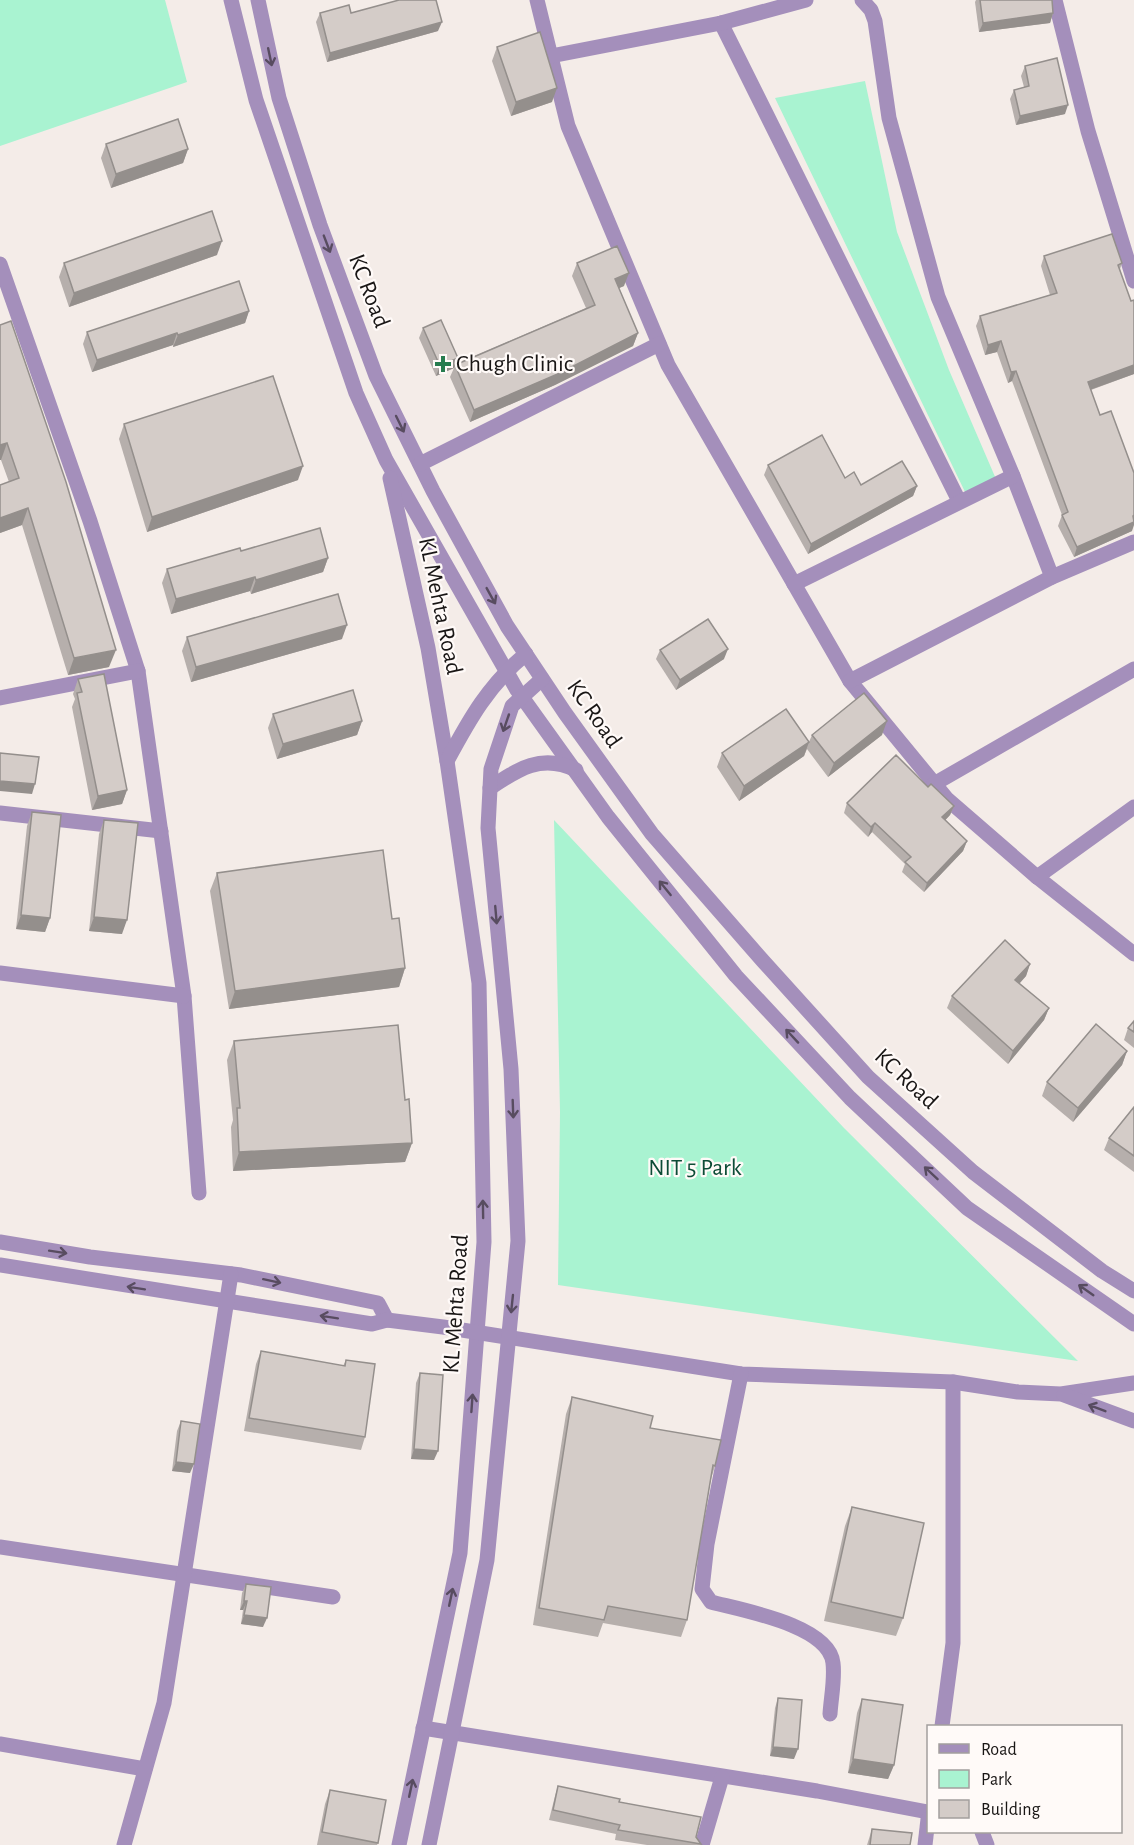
<svg xmlns="http://www.w3.org/2000/svg" width="1134" height="1845" viewBox="0 0 1134 1845" font-family="'Alegreya Sans',sans-serif">
  <style>
    .green { fill: #a9f3d1 }
    .lines { fill: none; stroke-linecap: round; stroke-linejoin: round }
    .minor { stroke: #a48fbb; stroke-width: 15 }
    .wall { fill: #b6afac }
    .shaded-wall { fill: #948f8c }
    .building { fill: #d4ccc8; stroke: #948f8c; stroke-width: 1.5 }
    .oneway { stroke: #584c60 }
    .poi-dot { fill: #277c4f; stroke: #fffaf8; stroke-width: 2 }
    .labels { text-anchor: middle; dominant-baseline: central; stroke-width: 4.5; stroke-linejoin: round; paint-order: stroke }
    .street-label { font-size: 24px; fill: #191615; stroke: #fffaf8 }
    .poi-label { font-size: 24px; fill: #191615; stroke: #fffaf8; text-anchor: start }
    .park-label { font-size: 24px; fill: #0c4c36; stroke: #fffaf8 }
  </style>
  <rect width="100%" height="100%" fill="#f4ece8"/>
  <g class="green">
    <path d="M0,0H165L187,82L0,146Z"/>
    <path d="M865,81L897,232L949,370L996,479L967,496L775,98Z"/>
    <path d="M554,820L844,1128L1078,1361L558,1285L560,1112Z"/>
  </g>
  <g class="lines">
    <g class="minor">
      <path d="M231,0L256,100L356,393L386,460L517,690L608,817L736,976L850,1098L967,1208L1134,1324"/>
      <path d="M258,0L279,98L320,225L376,376L433,491L507,626L565,713L652,834L763,961L868,1077L973,1172L1102,1271L1134,1291"/>
      <path d="M537,0L568,126L668,365L850,681L947,799L1037,877L1134,954"/>
      <path d="M862,0L871,10L875,21L889,118L938,297L1013,476L1052,577"/>
      <path d="M1055,0L1088,131L1134,281"/>
      <path d="M721,23L959,501"/>
      <path d="M551,56L721,23L806,0"/>
      <path d="M0,264L90,521L138,671L184,996L199,1193"/>
      <path d="M420,464L659,344"/>
      <path d="M390,478L428,648L447,761L479,983L484,1242L460,1553L399,1845"/>
      <path d="M794,584L1013,476"/>
      <path d="M850,681L1052,577L1134,542"/>
      <path d="M0,698L138,671"/>
      <path d="M447,761C469,720 489,684 526,654"/>
      <path d="M934,784L1134,669"/>
      <path d="M490,788C518,769 542,753 576,770"/>
      <path d="M0,813L161,831"/>
      <path d="M1037,877L1134,807"/>
      <path d="M0,973L184,996"/>
      <path d="M0,1242L90,1257L241,1275L378,1303L387,1320"/>
      <path d="M0,1265L372,1324L387,1320L443,1327L741,1374L953,1382L1018,1392L1061,1394L1134,1383"/>
      <path d="M741,1374L707,1544L702,1589L711,1602C741,1610 829,1625 833,1663C835,1679 831,1698 830,1714"/>
      <path d="M1064,1395L1134,1421"/>
      <path d="M0,1547L333,1597"/>
      <path d="M942,1726L953,1643V1382"/>
      <path d="M423,1728L817,1791L928,1812"/>
      <path d="M0,1744L145,1769"/>
      <path d="M982,1832L987,1845"/>
      <path d="M124,1845L164,1703L231,1274"/>
      <path d="M429,1845L487,1560L518,1241L511,1069L488,828L491,769L512,706L542,679"/>
      <path d="M702,1845L722,1777"/>
      <path d="M925,1845L928,1819"/>
    </g>
  </g>
  <g class="wall">
    <path d="M976,0H1052L1053,13L1050,23L979,32L975,2Z"/>
    <path d="M320,13H351L438,31L327,62L316,22Z"/>
    <path d="M497,47L552,102L511,116L492,61Z"/>
    <path d="M1025,66L1065,114L1016,125L1010,99L1014,90L1024,87L1021,76Z"/>
    <path d="M106,144L188,149L183,163L111,188L101,158Z"/>
    <path d="M217,255L69,307L59,277L64,263Z"/>
    <path d="M1044,256L1122,263L1120,269L1134,374L1091,390L1132,531L1074,557L1058,526L1062,515L1012,381L1008,383L997,352L985,355L976,326L980,316L1050,295L1041,266Z"/>
    <path d="M577,263L624,286L619,288L638,333L633,346L555,385L470,422L450,377L454,368L436,376L419,338L423,328L458,358L456,364L586,308L572,276Z"/>
    <path d="M249,311L245,323L173,347V345L92,372L83,344L87,332Z"/>
    <path d="M0,325L109,667L68,675L22,525L0,533V485L9,482L1,460H0Z"/>
    <path d="M124,424L298,480L147,532L119,439Z"/>
    <path d="M768,465L845,478L861,485L917,486L913,496L808,554L764,475Z"/>
    <path d="M241,551L328,558L323,572L251,594L250,591L171,614L162,583L167,569Z"/>
    <path d="M187,637L342,639L191,682L182,651Z"/>
    <path d="M660,650L724,659L676,690L656,659Z"/>
    <path d="M78,679L127,790L122,804L92,810L72,707L75,699L73,694Z"/>
    <path d="M273,714L362,721L357,735L277,759L268,728Z"/>
    <path d="M812,735H882L828,777L807,749L804,756L739,801L717,767L722,753L809,742Z"/>
    <path d="M928,787L954,806L950,815L945,820L967,841L963,851L924,892L902,872L905,864L872,832L868,837L844,813L847,803Z"/>
    <path d="M32,812L50,918L45,932L16,929L27,826Z"/>
    <path d="M104,820L122,934L89,931L99,834Z"/>
    <path d="M217,873L392,919L405,968L399,987L229,1009L210,891Z"/>
    <path d="M1030,964L1026,976L1019,984L1049,1008L1044,1020L1008,1064L947,1008L952,996Z"/>
    <path d="M1134,1021V1048L1124,1040L1128,1028Z"/>
    <path d="M234,1041L405,1100L412,1143L405,1162L233,1171L231,1127L233,1120L227,1060Z"/>
    <path d="M1127,1051L1122,1065L1073,1122L1042,1096L1047,1082Z"/>
    <path d="M1134,1107V1172L1104,1150L1109,1138Z"/>
    <path d="M261,1351L343,1366L346,1360L365,1437L361,1450L244,1431L256,1364Z"/>
    <path d="M420,1373L434,1460L411,1459L416,1383Z"/>
    <path d="M572,1397L650,1428L715,1466L711,1479L687,1620L681,1637L603,1623L598,1637L533,1625L566,1414Z"/>
    <path d="M181,1421L190,1473L172,1471L177,1431Z"/>
    <path d="M852,1507L903,1618L896,1636L824,1621L845,1526Z"/>
    <path d="M246,1584L263,1627L241,1624L243,1610H240L242,1593Z"/>
    <path d="M778,1698L794,1759L770,1756L775,1708Z"/>
    <path d="M862,1699L894,1765L888,1779L848,1773L857,1713Z"/>
    <path d="M558,1786L619,1802L701,1844L700,1845H647L615,1840L616,1834L549,1820L555,1796Z"/>
    <path d="M330,1790L378,1843L377,1845H317L325,1804Z"/>
    <path d="M872,1829L910,1845H867Z"/>
  </g>
  <g class="shaded-wall">
    <path d="M1053,13L1050,23L979,32L983,23Z"/>
    <path d="M442,22L438,31L327,62L330,53Z"/>
    <path d="M557,88L552,102L511,116L516,102Z"/>
    <path d="M1068,105L1065,114L1016,125L1020,116Z"/>
    <path d="M188,149L183,163L111,188L116,174Z"/>
    <path d="M222,241L217,255L69,307L74,293Z"/>
    <path d="M629,273L624,286L610,292L615,279Z"/>
    <path d="M249,311L245,323L173,347L178,335Z"/>
    <path d="M177,333L173,345L92,372L97,360Z"/>
    <path d="M638,333L633,346L555,385L470,422L474,410Z"/>
    <path d="M1001,341L997,352L985,355L988,345Z"/>
    <path d="M458,358L454,368L436,376L440,366Z"/>
    <path d="M1134,365V374L1084,392L1088,382Z"/>
    <path d="M1016,371L1012,381L1008,383L1011,372Z"/>
    <path d="M7,443L1,460H0V445Z"/>
    <path d="M303,466L298,480L147,532L152,517Z"/>
    <path d="M917,486L913,496L808,554L811,544Z"/>
    <path d="M28,508L22,525L0,533V518Z"/>
    <path d="M1134,515V525L1132,531L1074,557L1077,547Z"/>
    <path d="M328,558L323,572L251,594L256,580Z"/>
    <path d="M255,577L250,591L171,614L176,599Z"/>
    <path d="M347,625L342,639L191,682L196,667Z"/>
    <path d="M728,649L724,659L676,690L680,680Z"/>
    <path d="M116,650L109,667L68,675L74,658Z"/>
    <path d="M362,721L357,735L277,759L283,744Z"/>
    <path d="M887,721L882,735L828,777L834,763Z"/>
    <path d="M809,742L804,756L739,801L744,786Z"/>
    <path d="M0,781L35,784L32,794L0,791Z"/>
    <path d="M127,790L122,804L92,810L98,796Z"/>
    <path d="M954,806L950,815L939,827L942,817Z"/>
    <path d="M875,823L872,832L868,837L871,827Z"/>
    <path d="M967,841L963,851L924,892L927,883Z"/>
    <path d="M21,915L50,918L45,932L16,929Z"/>
    <path d="M94,917L127,920L122,934L89,931Z"/>
    <path d="M1030,964L1026,976L1011,993L1015,980Z"/>
    <path d="M405,968L399,987L229,1009L235,991Z"/>
    <path d="M1049,1008L1044,1020L1008,1064L1013,1051Z"/>
    <path d="M1127,1051L1122,1065L1073,1122L1078,1108Z"/>
    <path d="M412,1143L405,1162L233,1171L239,1152Z"/>
    <path d="M414,1449L438,1451L434,1460L411,1459Z"/>
    <path d="M176,1462L194,1464L190,1473L172,1471Z"/>
    <path d="M244,1601H247L243,1610H240Z"/>
    <path d="M244,1615L267,1618L263,1627L241,1624Z"/>
    <path d="M773,1747L798,1749L794,1759L770,1756Z"/>
    <path d="M853,1759L894,1765L888,1779L848,1773Z"/>
  </g>
  <g class="building">
    <path d="M399,0H436L442,22L330,53L320,13L349,5L351,13Z"/>
    <path d="M980,0H1052L1053,13L983,23Z"/>
    <path d="M540,32L557,88L516,102L497,47Z"/>
    <path d="M1057,58L1068,105L1020,116L1014,90L1029,86L1025,66Z"/>
    <path d="M178,119L188,149L116,174L106,144Z"/>
    <path d="M212,211L222,241L74,293L64,263Z"/>
    <path d="M1112,234L1122,263L1118,265L1131,301L1134,300V365L1088,382L1100,415L1111,411L1134,473V515L1133,516L1134,522L1077,547L1062,515L1068,512L1016,371L1011,372L1001,341L988,345L980,316L1057,293L1044,256Z"/>
    <path d="M617,246L629,273L615,279L638,333L560,373L474,410L455,365L595,305L577,263Z"/>
    <path d="M239,281L249,311L178,335L177,333L97,360L87,332Z"/>
    <path d="M441,320L458,358L440,366L423,328Z"/>
    <path d="M11,321L66,482L116,650L74,658L28,508L0,518V485L19,478L7,443L0,445V325Z"/>
    <path d="M273,376L303,466L152,517L124,424Z"/>
    <path d="M822,435L845,478L854,472L861,485L902,461L917,486L811,544L768,465Z"/>
    <path d="M320,528L328,558L256,580L255,577L176,599L167,569L240,548L241,551Z"/>
    <path d="M338,594L347,625L196,667L187,637Z"/>
    <path d="M708,619L728,649L680,680L660,650Z"/>
    <path d="M104,674L127,790L98,796L77,693L82,692L78,679Z"/>
    <path d="M353,690L362,721L283,744L273,714Z"/>
    <path d="M864,693L887,721L834,763L812,735Z"/>
    <path d="M786,709L809,742L744,786L722,753Z"/>
    <path d="M0,753L39,757L35,784L0,781Z"/>
    <path d="M896,755L928,787L931,784L954,806L942,817L967,841L927,883L905,862L911,857L875,823L871,827L847,803Z"/>
    <path d="M32,812L61,815L50,918L21,915Z"/>
    <path d="M104,820L138,823L127,920L94,917Z"/>
    <path d="M383,850L392,919L399,918L405,968L235,991L217,873Z"/>
    <path d="M1005,940L1030,964L1015,980L1049,1008L1013,1051L952,996Z"/>
    <path d="M1134,1021V1032L1128,1028Z"/>
    <path d="M1096,1024L1127,1051L1078,1108L1047,1082Z"/>
    <path d="M398,1025L405,1100L409,1099L412,1143L239,1152L237,1108H240L234,1041Z"/>
    <path d="M1134,1107V1156L1109,1138Z"/>
    <path d="M261,1351L345,1366L346,1360L375,1364L365,1437L249,1418Z"/>
    <path d="M420,1373L443,1375L438,1451L414,1449Z"/>
    <path d="M572,1397L653,1416L650,1428L721,1440L715,1466L713,1465L687,1620L608,1606L604,1620L539,1608Z"/>
    <path d="M181,1421L200,1424L194,1464L176,1462Z"/>
    <path d="M852,1507L924,1523L903,1618L831,1602Z"/>
    <path d="M246,1584L271,1587L267,1618L244,1615L247,1601H244Z"/>
    <path d="M778,1698L802,1700L798,1749L773,1747Z"/>
    <path d="M862,1699L903,1705L894,1765L853,1759Z"/>
    <path d="M558,1786L620,1799L619,1802L701,1817L696,1837L701,1844L618,1830L620,1825L553,1810Z"/>
    <path d="M330,1790L386,1800L378,1843L322,1832Z"/>
    <path d="M872,1829L912,1833L910,1845H870Z"/>
  </g>
  <defs><path id="oneway-shaft" d="M-6 0H5M1.5-3L5.5 0L1.5 3" fill="none" stroke-width="1.6" stroke-linecap="round" stroke-linejoin="round" transform="scale(1.5)"/></defs>
  <g class="oneway">
    <use href="#oneway-shaft" transform="translate(270 57) rotate(78)"/>
    <use href="#oneway-shaft" transform="translate(327 244) rotate(69)"/>
    <use href="#oneway-shaft" transform="translate(400 424) rotate(64)"/>
    <use href="#oneway-shaft" transform="translate(491 596) rotate(61)"/>
    <use href="#oneway-shaft" transform="translate(506 723) rotate(109)"/>
    <use href="#oneway-shaft" transform="translate(665 888) rotate(-129)"/>
    <use href="#oneway-shaft" transform="translate(496 915) rotate(85)"/>
    <use href="#oneway-shaft" transform="translate(792 1036) rotate(-133)"/>
    <use href="#oneway-shaft" transform="translate(513 1109) rotate(88)"/>
    <use href="#oneway-shaft" transform="translate(931 1173) rotate(-137)"/>
    <use href="#oneway-shaft" transform="translate(483 1209) rotate(-91)"/>
    <use href="#oneway-shaft" transform="translate(58 1252) rotate(9)"/>
    <use href="#oneway-shaft" transform="translate(272 1281) rotate(12)"/>
    <use href="#oneway-shaft" transform="translate(136 1288) rotate(-171)"/>
    <use href="#oneway-shaft" transform="translate(1086 1290) rotate(-145)"/>
    <use href="#oneway-shaft" transform="translate(512 1304) rotate(96)"/>
    <use href="#oneway-shaft" transform="translate(329 1317) rotate(-171)"/>
    <use href="#oneway-shaft" transform="translate(472 1403) rotate(-86)"/>
    <use href="#oneway-shaft" transform="translate(1097 1408) rotate(-159)"/>
    <use href="#oneway-shaft" transform="translate(451 1597) rotate(-78)"/>
    <use href="#oneway-shaft" transform="translate(411 1788) rotate(-78)"/>
  </g>
  <path class="poi-dot" d="M440 355h6v6h6v6h-6v6h-6v-6h-6v-6h6z"/>
  <g class="labels">
    <g class="street-label">
      <text transform="translate(369 291) rotate(69)">KC Road</text>
      <text transform="translate(440 606) rotate(78)">KL Mehta Road</text>
      <text transform="translate(594 714) rotate(55)">KC Road</text>
      <text transform="translate(906 1079) rotate(43)">KC Road</text>
      <text transform="translate(456 1304) rotate(-86)">KL Mehta Road</text>
    </g>
    <g class="poi-label">
      <text x="456" y="364">Chugh Clinic</text>
    </g>
    <g class="park-label">
      <text x="695" y="1168">NIT 5 Park</text>
    </g>
  </g>
  <rect x="927" y="1725" width="195" height="108" fill="#fffaf8" stroke="#a39f9d" stroke-width="1.5"/>
  <rect x="939" y="1744" width="30" height="9" fill="#a48fbb" stroke="#a39f9d" stroke-width="1.5"/>
  <text x="981" y="1755" font-size="18" fill="#191615">Road</text>
  <rect x="939" y="1770" width="30" height="18" fill="#a9f3d1" stroke="#a39f9d" stroke-width="1.5"/>
  <text x="981" y="1785" font-size="18" fill="#191615">Park</text>
  <rect x="939" y="1800" width="30" height="18" fill="#d4ccc8" stroke="#a39f9d" stroke-width="1.5"/>
  <text x="981" y="1815" font-size="18" fill="#191615">Building</text>
</svg>
